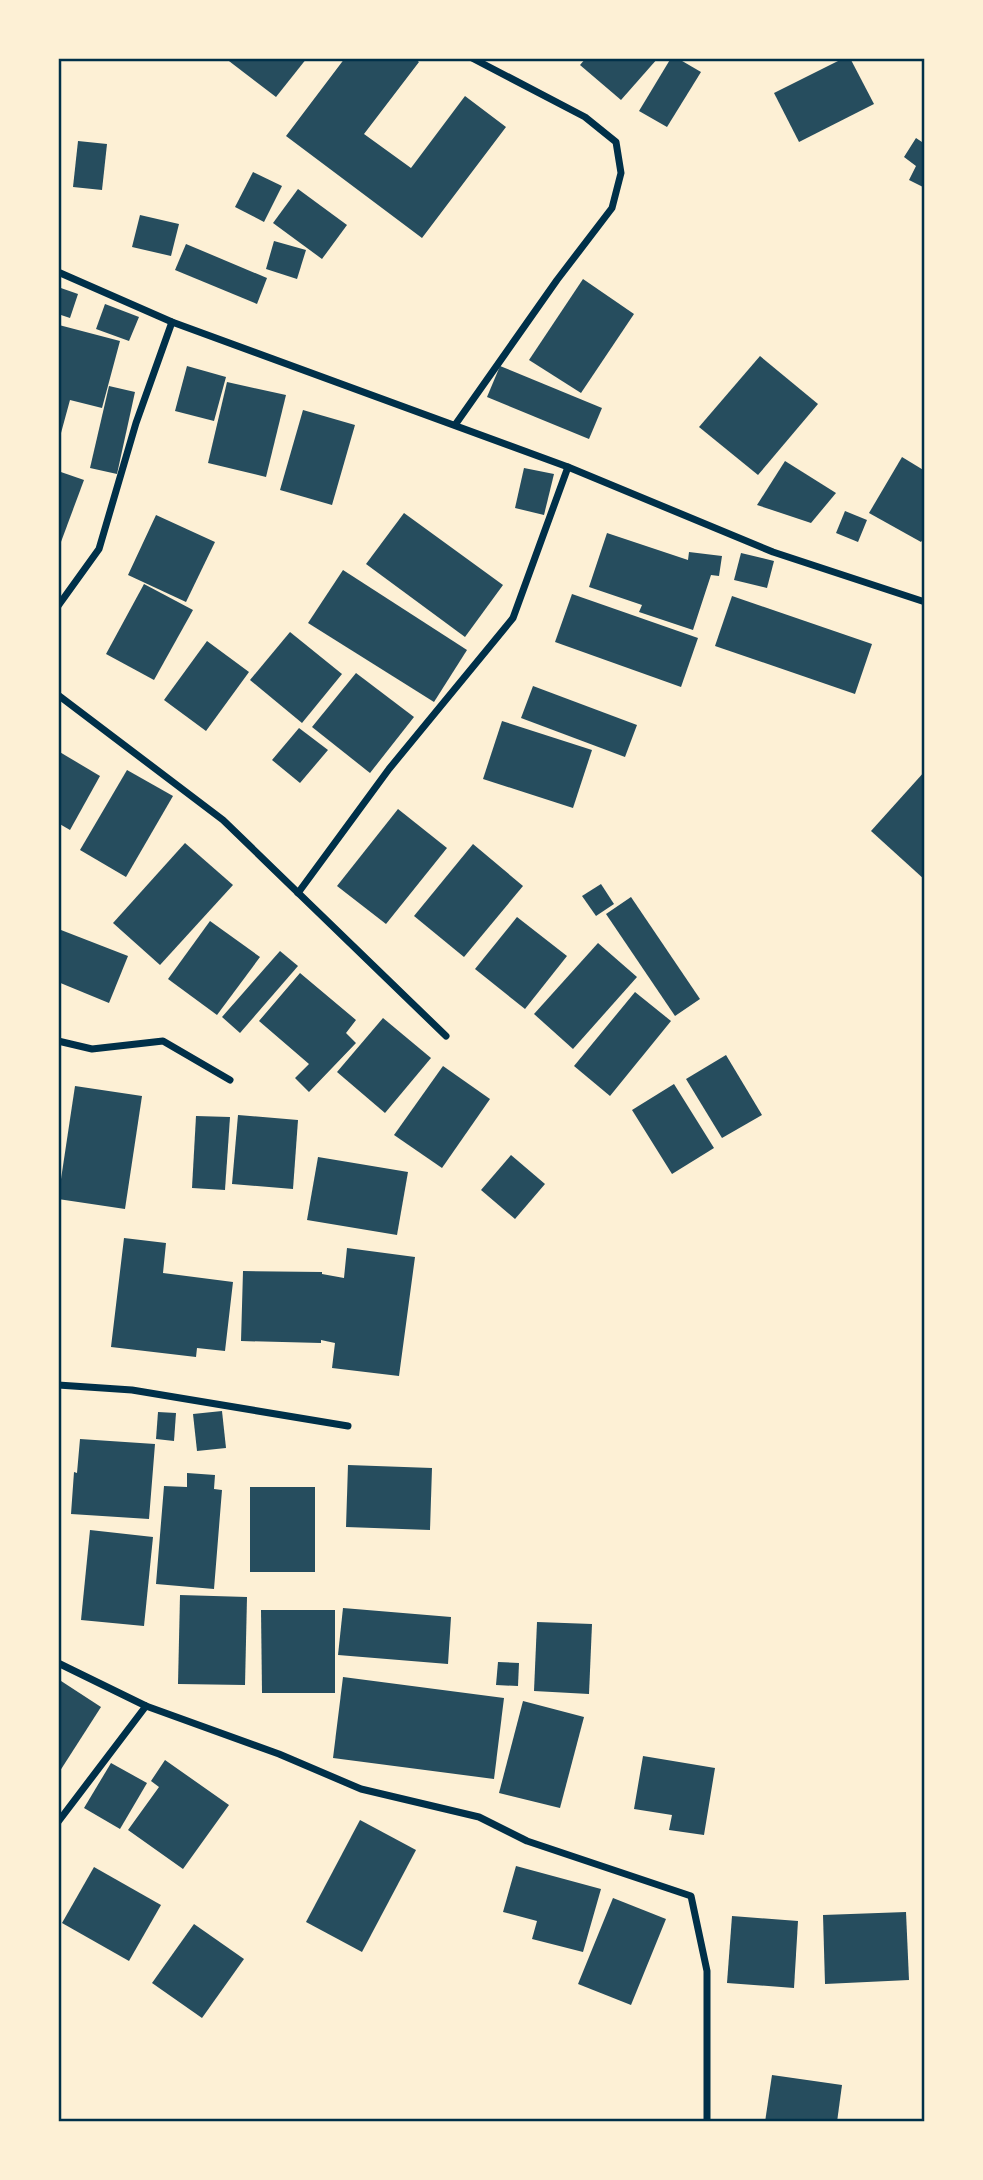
<svg xmlns="http://www.w3.org/2000/svg" width="983" height="2180" viewBox="0 0 983 2180" font-family="Barlow,sans-serif">
  <style>
    .building { fill: #264d5e }
    .lines { fill: none; stroke-linecap: round; stroke-linejoin: round }
    .minor { stroke: #003049; stroke-width: 7 }
    .neatline { fill: none; stroke: #003049; stroke-width: 2.5 }
  </style>
  <rect width="100%" height="100%" fill="#fdf0d5"/>
  <g class="building">
    <path d="M225,58H307L276,97Z"/>
    <path d="M345,58H414L419,62L364,134L411,168L465,96L506,127L422,238L286,136Z"/>
    <path d="M586,58H658L621,100L580,65Z"/>
    <path d="M671,58H677L701,72L667,127L639,111Z"/>
    <path d="M844,58H850L874,104L799,142L774,93Z"/>
    <path d="M916,138L925,144V188L909,180L916,166L904,157Z"/>
    <path d="M78,141L107,144L102,190L73,187Z"/>
    <path d="M253,172L282,186L264,222L235,207Z"/>
    <path d="M298,189L347,225L322,259L273,223Z"/>
    <path d="M140,215L179,224L171,256L132,247Z"/>
    <path d="M274,241L306,250L297,279L266,269Z"/>
    <path d="M186,244L267,278L257,304L175,270Z"/>
    <path d="M583,279L634,314L581,393L529,360Z"/>
    <path d="M58,287L78,294L70,318L58,314Z"/>
    <path d="M105,304L139,317L129,341L96,329Z"/>
    <path d="M59,325L120,341L102,408L70,400L61,433H58Z"/>
    <path d="M760,356L818,404L758,475L699,427Z"/>
    <path d="M187,366L226,377L214,421L175,411Z"/>
    <path d="M500,366L602,408L589,439L487,397Z"/>
    <path d="M227,382L286,395L266,477L208,463Z"/>
    <path d="M109,386L135,392L117,474L90,468Z"/>
    <path d="M303,410L355,425L332,505L280,490Z"/>
    <path d="M902,457L925,471V536L921,542L869,513Z"/>
    <path d="M785,461L836,493L811,523L757,505Z"/>
    <path d="M524,468L554,474L544,515L515,508Z"/>
    <path d="M58,471L84,480L58,550Z"/>
    <path d="M845,511L867,520L858,542L836,533Z"/>
    <path d="M404,513L503,585L465,637L366,564Z"/>
    <path d="M156,515L215,542L186,602L128,575Z"/>
    <path d="M607,533L688,560L689,552L722,556L719,576L711,575L693,630L639,612L642,605L589,587Z"/>
    <path d="M741,553L774,561L767,588L734,580Z"/>
    <path d="M343,570L467,650L434,702L308,623Z"/>
    <path d="M144,584L193,610L154,680L106,654Z"/>
    <path d="M572,594L698,638L681,687L555,642Z"/>
    <path d="M732,596L872,644L855,694L715,646Z"/>
    <path d="M290,632L342,674L302,723L250,680Z"/>
    <path d="M207,641L249,672L206,731L164,700Z"/>
    <path d="M356,673L414,717L370,773L312,727Z"/>
    <path d="M533,686L637,725L625,757L521,718Z"/>
    <path d="M502,721L592,750L573,808L483,779Z"/>
    <path d="M299,728L328,750L300,783L272,760Z"/>
    <path d="M58,751L100,776L70,830L58,823Z"/>
    <path d="M127,770L173,796L126,877L80,850Z"/>
    <path d="M925,771V880L871,831Z"/>
    <path d="M398,809L447,848L386,924L337,886Z"/>
    <path d="M185,843L233,885L160,965L113,923Z"/>
    <path d="M473,844L523,886L464,957L414,916Z"/>
    <path d="M601,884L614,904L596,916L582,896Z"/>
    <path d="M631,897L700,999L675,1016L606,914Z"/>
    <path d="M517,917L567,956L525,1009L475,969Z"/>
    <path d="M210,921L260,957L217,1015L168,979Z"/>
    <path d="M61,930L128,956L109,1003L58,982V939Z"/>
    <path d="M598,943L637,977L573,1049L534,1014Z"/>
    <path d="M280,951L298,966L240,1033L222,1017Z"/>
    <path d="M300,973L356,1020L346,1033L356,1043L309,1092L295,1078L309,1064L259,1021Z"/>
    <path d="M635,992L671,1021L610,1096L574,1066Z"/>
    <path d="M383,1018L431,1058L385,1113L337,1072Z"/>
    <path d="M726,1055L762,1115L722,1138L686,1079Z"/>
    <path d="M443,1066L490,1099L442,1168L394,1135Z"/>
    <path d="M674,1084L714,1148L672,1174L632,1110Z"/>
    <path d="M75,1086L142,1096L125,1209L58,1199Z"/>
    <path d="M238,1115L298,1120L293,1189L232,1184Z"/>
    <path d="M196,1116L230,1117L225,1190L192,1188Z"/>
    <path d="M511,1155L545,1184L515,1219L481,1190Z"/>
    <path d="M318,1157L408,1172L397,1235L307,1220Z"/>
    <path d="M124,1238L166,1243L163,1273L233,1282L225,1351L197,1348L196,1357L111,1347Z"/>
    <path d="M347,1248L415,1257L399,1376L332,1368L335,1343L321,1340V1343L241,1341L243,1271L322,1272V1274L344,1278Z"/>
    <path d="M222,1411L226,1448L197,1451L193,1414Z"/>
    <path d="M158,1412L176,1413L174,1441L156,1439Z"/>
    <path d="M80,1439L155,1444L149,1519L71,1514L74,1472L77,1473Z"/>
    <path d="M348,1465L432,1468L430,1530L346,1527Z"/>
    <path d="M187,1473L215,1475L214,1489L222,1490L214,1589L156,1584L164,1486L187,1487Z"/>
    <rect x="250" y="1487" width="65" height="85"/>
    <path d="M90,1530L153,1537L144,1626L81,1620Z"/>
    <path d="M180,1595L247,1597L245,1685L178,1684Z"/>
    <path d="M343,1608L451,1617L448,1664L338,1655Z"/>
    <path d="M261,1610H335V1693H262Z"/>
    <path d="M537,1622L592,1624L589,1694L534,1691Z"/>
    <path d="M498,1662L519,1663L518,1686L496,1685Z"/>
    <path d="M343,1677L504,1698L494,1779L333,1758Z"/>
    <path d="M58,1679L101,1707L58,1774Z"/>
    <path d="M523,1701L584,1717L560,1808L499,1793Z"/>
    <path d="M643,1756L715,1768L704,1835L669,1830L672,1815L634,1809Z"/>
    <path d="M165,1760L229,1805L183,1869L128,1830L159,1787L151,1781Z"/>
    <path d="M111,1763L147,1783L120,1829L84,1808Z"/>
    <path d="M360,1820L416,1850L362,1952L306,1922Z"/>
    <path d="M516,1866L601,1889L583,1952L532,1939L537,1921L503,1912Z"/>
    <path d="M94,1867L161,1905L129,1961L62,1923Z"/>
    <path d="M613,1898L666,1919L631,2005L578,1984Z"/>
    <path d="M906,1912L909,1980L825,1984L823,1915Z"/>
    <path d="M732,1916L798,1921L794,1988L727,1983Z"/>
    <path d="M194,1924L244,1959L202,2018L152,1983Z"/>
    <path d="M772,2075L842,2085L837,2122H765Z"/>
  </g>
  <g class="lines">
    <g class="minor">
      <path d="M58,272L172,322L568,467L773,552L925,602"/>
      <path d="M455,425L557,280L612,208L621,173L616,142L585,117L472,58"/>
      <path d="M58,606L99,549L136,423L172,322"/>
      <path d="M58,695L223,820L446,1036"/>
      <path d="M298,893L389,769L513,618L568,467"/>
      <path d="M58,1041L92,1049L163,1041L230,1080"/>
      <path d="M58,1385L132,1390L348,1426"/>
      <path d="M58,1663L146,1706L279,1754L361,1789L479,1817L527,1841L691,1896L707,1971V2122"/>
      <path d="M58,1822L146,1706"/>
    </g>
  </g>
  <rect width="983" height="2180" fill="none" stroke="#fdf0d5" stroke-width="119"/>
  <rect x="60" y="60" width="863" height="2060" class="neatline"/>
</svg>
